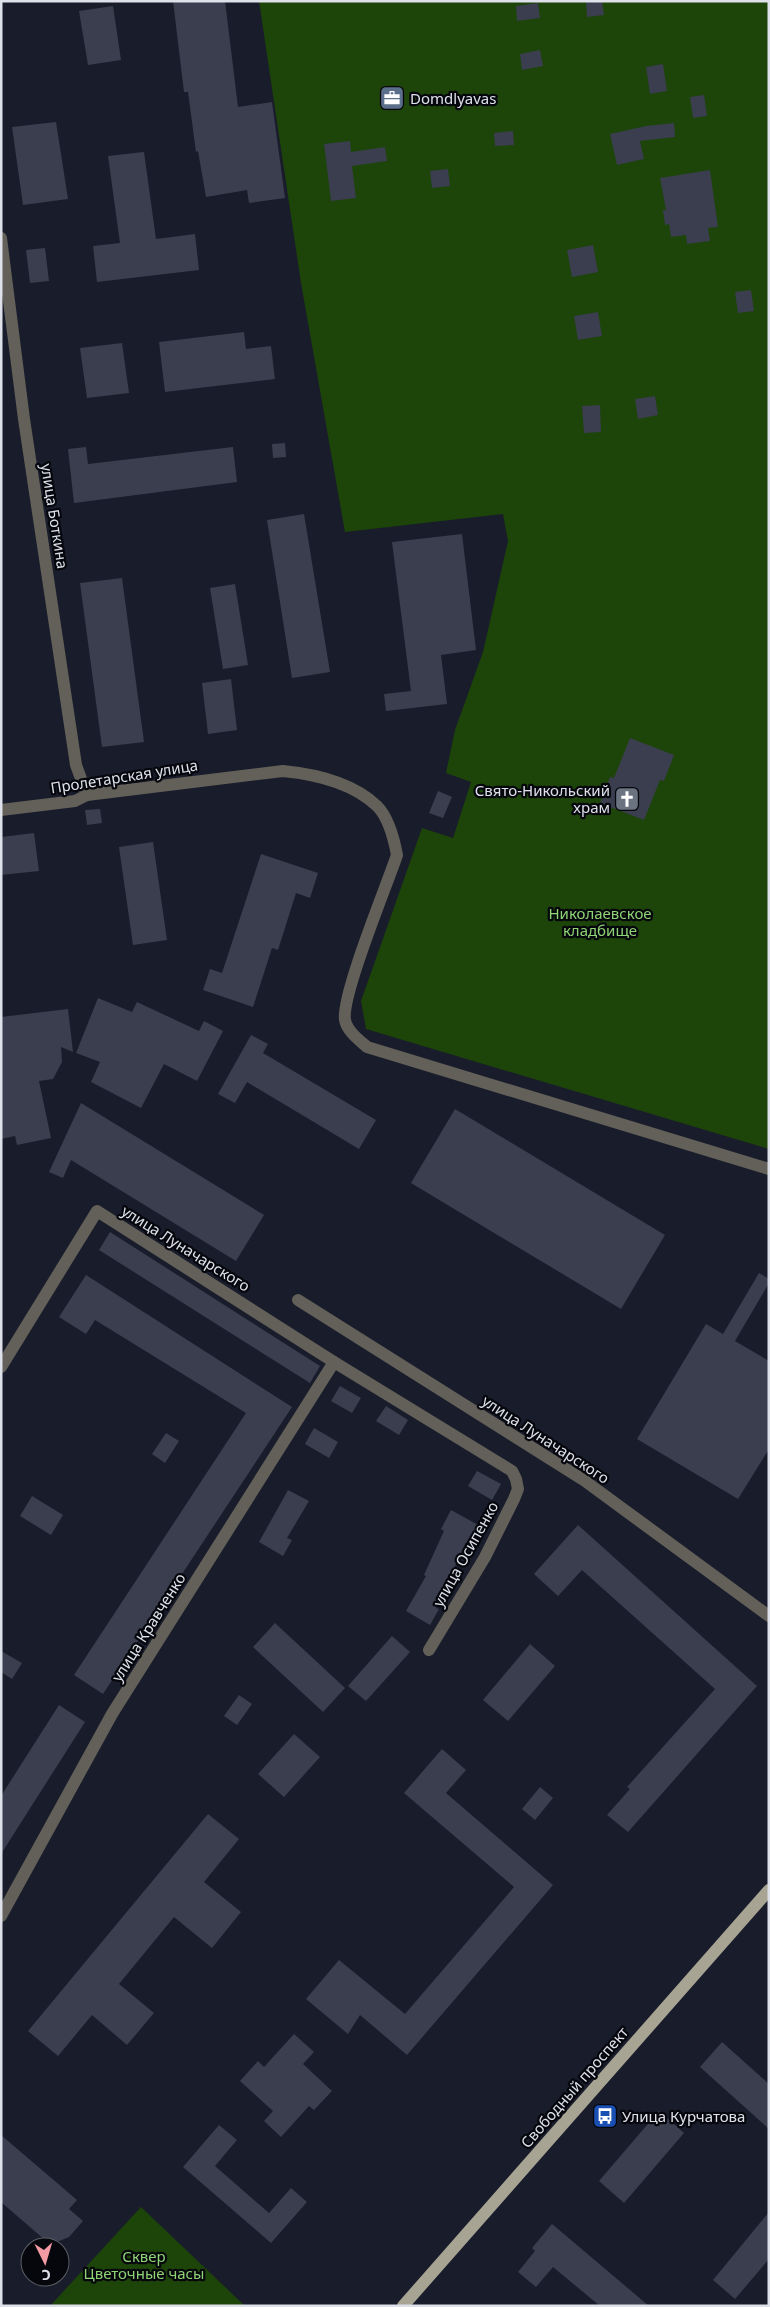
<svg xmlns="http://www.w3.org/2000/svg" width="770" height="2307" viewBox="0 0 770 2307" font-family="'Noto Sans',sans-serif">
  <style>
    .green { fill: #1d4409 }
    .building { fill: #3a3e4e }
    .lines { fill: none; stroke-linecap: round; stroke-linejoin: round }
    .minor { stroke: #626058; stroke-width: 12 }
    .major { stroke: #a8a493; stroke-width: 12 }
    .labels { text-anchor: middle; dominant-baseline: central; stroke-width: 4.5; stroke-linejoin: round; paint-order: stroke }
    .poi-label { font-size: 15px; fill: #dee0ea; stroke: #06070d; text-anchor: start }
    .street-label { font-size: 15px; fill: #dee0ea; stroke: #06070d }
    .park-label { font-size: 15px; fill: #8fd475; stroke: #06070d }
  </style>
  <rect width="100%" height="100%" fill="#191c2b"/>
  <g class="green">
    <path d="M259,1H769V1149L366,1029L361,1001L422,828L453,838L471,782L446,773L455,730L483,652L508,541L503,514L345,532L301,283Z"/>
    <path d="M141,2207L245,2306H50Z"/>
  </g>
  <g class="building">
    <path d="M173,1H225L238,107L272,102L285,198L249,203L247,190L206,197L198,151L196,152L188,92H184Z"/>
    <path d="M586,1H602L604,15L587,17Z"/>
    <path d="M538,3L540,18L517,21L516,6Z"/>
    <path d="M113,6L121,60L88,65L79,11Z"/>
    <path d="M540,50L543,66L522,70L520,54Z"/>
    <path d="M663,64L667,91L650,94L646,67Z"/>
    <path d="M704,95L707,116L693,118L690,97Z"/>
    <path d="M56,122L68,199L23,205L12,127Z"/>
    <path d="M674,123L675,137L640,141L644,159L617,165L610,134L646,126Z"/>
    <path d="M513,131L514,145L495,146L494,133Z"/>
    <path d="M350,141L351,152L385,147L387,161L352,166L356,198L331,201L324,144Z"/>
    <path d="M144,152L156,239L195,234L199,270L97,282L93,246L120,243L108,156Z"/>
    <path d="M448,169L450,186L432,188L430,171Z"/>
    <path d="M710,170L718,227L708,228L710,241L687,244L686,235L671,237L669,224L665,225L663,210H666L660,178Z"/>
    <path d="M593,245L598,272L572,277L567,250Z"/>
    <path d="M45,248L49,281L30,283L26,250Z"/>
    <path d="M751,290L754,311L738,313L735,292Z"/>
    <path d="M598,312L602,336L578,340L574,316Z"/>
    <path d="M244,332L246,349L271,346L275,379L165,392L159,342Z"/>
    <path d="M122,343L129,393L87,398L80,348Z"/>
    <path d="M655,396L658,415L638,419L635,399Z"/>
    <path d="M600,405L601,432L584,433L582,406Z"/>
    <path d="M285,443L286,457L273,458L272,444Z"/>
    <path d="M86,447L88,464L233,447L237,482L74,503L68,449Z"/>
    <path d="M304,514L330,672L292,678L267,520Z"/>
    <path d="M462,534L476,650L441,655L447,704L386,711L384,694L411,691L392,542Z"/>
    <path d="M122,578L144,742L102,747L80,583Z"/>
    <path d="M235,584L248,665L223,669L210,588Z"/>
    <path d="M231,679L237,730L208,734L202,683Z"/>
    <path d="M630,738L674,755L664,781L660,780L644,820L600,803L610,777L614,778Z"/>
    <path d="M438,791L452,797L443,818L429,813Z"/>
    <path d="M100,809L102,823L87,825L85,810Z"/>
    <path d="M34,833L39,871L1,875V837Z"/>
    <path d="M153,842L167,940L133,945L119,847Z"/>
    <path d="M261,854L318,873L310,898L296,893L278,950L272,948L253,1007L203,990L210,969L222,973Z"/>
    <path d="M98,998L132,1012L137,1002L199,1031L204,1021L223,1031L197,1081L164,1064L141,1108L91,1082L100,1062L76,1053Z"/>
    <path d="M68,1009L73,1052L61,1047L62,1062L53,1079L39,1081L51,1138L17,1145L15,1136L1,1139V1017Z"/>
    <path d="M251,1035L268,1044L263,1053L376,1120L359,1149L247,1082L235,1103L218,1094Z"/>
    <path d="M81,1103L264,1215L236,1261L71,1160L63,1178L49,1172Z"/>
    <path d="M455,1109L665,1235L621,1309L411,1183Z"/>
    <path d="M110,1232L320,1366L310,1383L99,1250Z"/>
    <path d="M759,1273L769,1279V1283L735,1341L769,1361V1449L738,1499L637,1439L706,1324L723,1334Z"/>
    <path d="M86,1275L292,1407L103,1694L74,1675L246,1413L95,1320L86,1334L59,1317Z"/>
    <path d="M340,1386L361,1398L352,1413L331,1401Z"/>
    <path d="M386,1406L408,1420L399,1435L376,1421Z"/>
    <path d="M314,1428L338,1442L329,1458L305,1444Z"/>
    <path d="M166,1433L179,1441L165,1463L152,1454Z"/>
    <path d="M477,1471L501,1484L492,1500L468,1486Z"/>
    <path d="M288,1490L309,1501L287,1538L292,1540L283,1556L259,1542Z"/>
    <path d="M32,1496L63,1515L51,1535L20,1516Z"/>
    <path d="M451,1510L480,1526L470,1544L466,1542L436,1608L439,1609L430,1625L406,1611L426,1576L424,1575L444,1531L441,1529Z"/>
    <path d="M578,1525L757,1686L628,1832L607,1815L630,1789L627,1787L715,1689L582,1570L558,1596L534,1574Z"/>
    <path d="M275,1623L345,1688L323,1712L253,1647Z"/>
    <path d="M392,1636L410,1652L366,1701L348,1686Z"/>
    <path d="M530,1644L555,1666L508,1721L483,1700Z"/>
    <path d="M1,1651L22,1663L12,1679L1,1672Z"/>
    <path d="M239,1695L252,1704L237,1725L224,1716Z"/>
    <path d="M59,1705L85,1722L1,1854V1796Z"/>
    <path d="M294,1734L320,1757L284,1797L258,1774Z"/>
    <path d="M442,1749L466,1770L446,1793L553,1885L407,2055L360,2015L348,2034L306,1999L339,1960L405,2014L514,1887L404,1793Z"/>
    <path d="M540,1787L553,1798L535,1820L522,1809Z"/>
    <path d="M208,1814L239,1839L204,1882L241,1912L212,1948L174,1917L119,1984L154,2013L127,2045L92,2015L58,2056L28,2031Z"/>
    <path d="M294,2034L314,2052L303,2064L332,2091L314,2110L309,2106L281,2137L264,2121L273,2111L240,2081L258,2061L264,2067Z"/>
    <path d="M722,2042L769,2084V2129L700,2067Z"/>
    <path d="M659,2111L684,2133L624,2203L599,2181Z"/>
    <path d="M219,2125L237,2140L215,2166L269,2213L291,2188L307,2202L271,2243L183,2167Z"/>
    <path d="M1,2135L77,2200L69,2209L83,2221L69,2237L57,2242L45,2240L1,2202Z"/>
    <path d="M769,2212V2259L735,2299L713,2280Z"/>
    <path d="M552,2224L649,2306H600L553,2267L536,2287L518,2272L535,2251L532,2248Z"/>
  </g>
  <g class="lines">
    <g class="minor">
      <path d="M1,238L24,419L76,765L87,795"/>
      <path d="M1,810L75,801L87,795L283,771C314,774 353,783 377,806C389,818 394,839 397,855C387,885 341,996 345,1020C347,1031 359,1040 367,1047L769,1169"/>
      <path d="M298,1300L585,1481L769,1616"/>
      <path d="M1,1367L97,1211L334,1362L512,1471L516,1479L518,1489L514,1499L485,1557L429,1650"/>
      <path d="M1,1916L112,1714L334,1362"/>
    </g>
    <path class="major" d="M403,2306L769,1890"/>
  </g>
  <defs>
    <symbol id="office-square" viewBox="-11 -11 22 22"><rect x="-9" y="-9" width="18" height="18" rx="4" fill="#5c6f8a" stroke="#06070d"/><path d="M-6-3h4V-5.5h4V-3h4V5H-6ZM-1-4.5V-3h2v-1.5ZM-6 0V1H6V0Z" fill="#fff"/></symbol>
    <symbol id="church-square" viewBox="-11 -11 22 22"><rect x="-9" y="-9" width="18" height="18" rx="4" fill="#6b7280" stroke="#06070d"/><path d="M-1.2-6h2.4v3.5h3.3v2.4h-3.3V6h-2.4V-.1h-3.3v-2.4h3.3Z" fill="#fff"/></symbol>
    <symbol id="bus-square" viewBox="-11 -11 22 22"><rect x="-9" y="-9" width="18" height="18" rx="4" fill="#1a4fb4" stroke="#06070d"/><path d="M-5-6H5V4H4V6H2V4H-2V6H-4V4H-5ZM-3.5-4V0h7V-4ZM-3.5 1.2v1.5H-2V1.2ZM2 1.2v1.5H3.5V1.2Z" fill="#fff"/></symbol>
  </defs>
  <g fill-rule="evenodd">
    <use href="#office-square" x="378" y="84" width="28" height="28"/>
    <use href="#church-square" x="613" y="785" width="28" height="28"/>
    <use href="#bus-square" x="591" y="2102" width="28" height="28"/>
  </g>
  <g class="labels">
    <g class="poi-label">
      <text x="410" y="98">Domdlyavas</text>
      <text x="610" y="790" text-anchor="end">Свято-Никольский<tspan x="610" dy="17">храм</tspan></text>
      <text x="622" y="2116">Улица Курчатова</text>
    </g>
    <g class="street-label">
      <text transform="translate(55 516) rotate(81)">улица Боткина</text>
      <text transform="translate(124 776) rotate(-9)">Пролетарская улица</text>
      <text transform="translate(186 1248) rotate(32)">улица Луначарского</text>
      <text transform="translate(546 1439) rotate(33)">улица Луначарского</text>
      <text transform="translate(465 1554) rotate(-61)">улица Осипенко</text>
      <text transform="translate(148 1627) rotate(-58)">улица Кравченко</text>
      <text transform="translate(574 2087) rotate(-49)">Свободный проспект</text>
    </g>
    <g class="park-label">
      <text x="600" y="913">Николаевское<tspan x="600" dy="17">кладбище</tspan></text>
      <text x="144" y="2256">Сквер<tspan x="144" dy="17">Цветочные часы</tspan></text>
    </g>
  </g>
  <rect width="770" height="2307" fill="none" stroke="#dee0ea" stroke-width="5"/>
  <g transform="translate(45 2262) rotate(175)"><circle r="24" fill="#06070d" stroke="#5c5e65"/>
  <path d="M0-4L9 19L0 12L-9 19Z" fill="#f49aa2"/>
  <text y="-8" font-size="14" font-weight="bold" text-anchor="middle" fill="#dee0ea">С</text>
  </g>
</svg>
